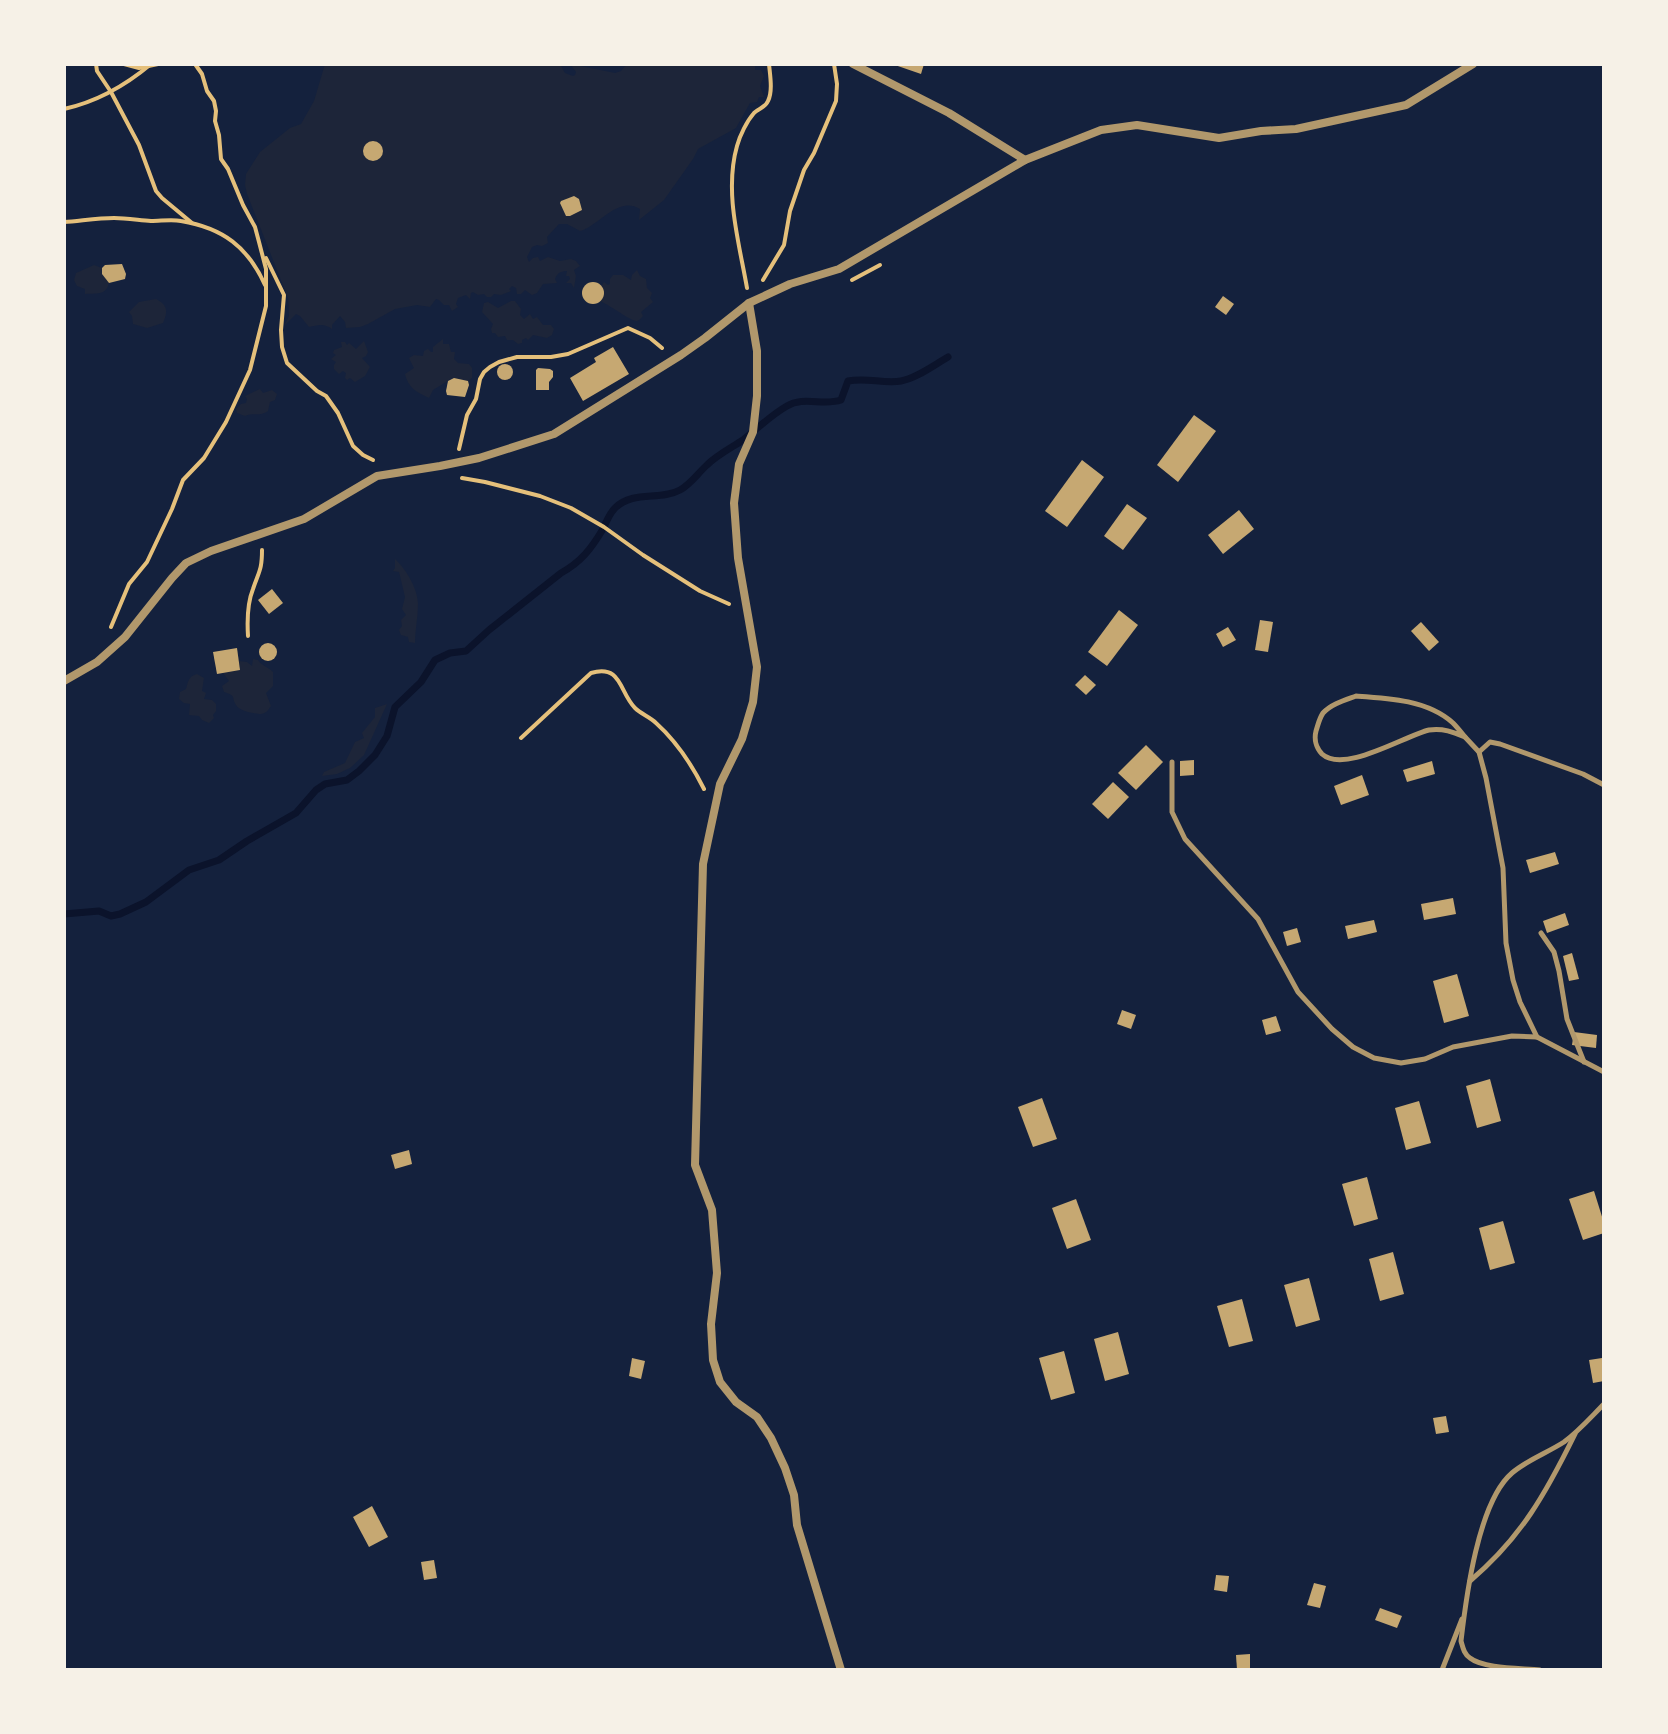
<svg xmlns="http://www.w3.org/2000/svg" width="1668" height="1734" viewBox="0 0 1668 1734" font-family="'Source Sans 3',sans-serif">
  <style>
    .green { fill: #1d2539 }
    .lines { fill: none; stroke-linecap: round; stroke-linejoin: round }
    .stream { stroke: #0b132b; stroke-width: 7 }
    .building { fill: #c6a872 }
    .path { stroke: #e5c07b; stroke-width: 4 }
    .service { stroke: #b1986c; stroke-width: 5 }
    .minor { stroke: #b1986c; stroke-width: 8 }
  </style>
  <rect width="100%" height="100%" fill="#14213d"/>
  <g class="green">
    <path d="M325,64H560L565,73L573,76L575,75L576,72L570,64L615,73L621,71L627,64H755V70H761L764,76L760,86L764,97H759L757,102L750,103L736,128L698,149L693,159L664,200L639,220L640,209C618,195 599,226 580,231L567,224H559L547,237L548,243L542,246L537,245L532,247L527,257L529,262L533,258L538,257L540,261L548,257L560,261L571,259L576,261L580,266L574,270L576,276L574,288L571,283H566L570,279L569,276H566L567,271C561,271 557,273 555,279L557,283L543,284L537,293L532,295L525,290L521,294H517L516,288L512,286L509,289L511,291L501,295L494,294L491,297H487L484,294L478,295L473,292L471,293L470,299L466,295L458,298L456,304L458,307L452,311L449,305H444L439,300L436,299L430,307L417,305L395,309L368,324L360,327L346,328L345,322L340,316L332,325V329C324,323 318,325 309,327L300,316L296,314L284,326L289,316L288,298L247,194L245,185L246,174L260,152L290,128L301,124L314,101Z"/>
    <path d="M94,265L102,268V274L109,283C106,296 96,293 85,294V289L77,286L74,280L76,273Z"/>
    <path d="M637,270L640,276L646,279L647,288L652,293L650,298L653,302L641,312L643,316C641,318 640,320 637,321C632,322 608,304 600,301L604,295L602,285L604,282L608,285L610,284V279L613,275H623L631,280L632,275Z"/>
    <path d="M156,299C168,305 168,312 163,323L147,328L133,324L132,316L129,312L139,302Z"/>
    <path d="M511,301H515L521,309L520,315L524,319L530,314L533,319L537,317L543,325H551L554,329L552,335L547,338L533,335L528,340L526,338L522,340V343L518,344L513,340H507L505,336L498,337L495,333H492L491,329L493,324L482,312L484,303L488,302L498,308Z"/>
    <path d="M443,339V344H449L451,352H455L454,359L458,363L469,364L472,368V378L468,381L451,379L433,390L429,398C418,393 408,388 405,374L414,368L409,358L414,355L423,356L424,351L428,349L431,352H433V347Z"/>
    <path d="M364,341L368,352L366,356L362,358L370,367L365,376L355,382L350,378L347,380L345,378L346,373L343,371L339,374L334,369V365L336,362L331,359L336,355L333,353L334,350L342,347L341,342H345L347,345L349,343L356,349Z"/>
    <path d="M260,389L263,393L272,390L277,394L275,400L270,402L268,411C260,417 254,412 245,416L237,413L236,409L241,404L246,403L247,399L245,396Z"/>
    <path d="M395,559C406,569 418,589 418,604C418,617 415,630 415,643L409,642L408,637L401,635L399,630L402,626L401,620L406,615L402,609L405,597L399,572L393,571L395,568Z"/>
    <path d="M253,659L258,660C262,666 268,667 273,672V686L266,693L271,706C268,710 267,713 261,714C255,714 239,711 236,705C231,697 237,696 224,692L222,686L229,681L223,673L240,670L239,661L247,662L252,666Z"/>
    <path d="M197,674L204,678L202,691L206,693L204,699L212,700L216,704V711L213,715L214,718L209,723L202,720L199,716L189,715L190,704L184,703L179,699L180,692L186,689C188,681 189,676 197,674Z"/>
    <path d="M387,704L364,755L350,768L337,774L322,776L324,772L345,763L355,742L364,738L362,733L375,717V708Z"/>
  </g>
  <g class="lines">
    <path class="stream" d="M64,914L99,911L111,916L120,914L146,902L189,870L219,860L247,841L296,813L316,790L325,784L347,780L359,771L375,755L387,736L395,707L421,682L435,660L450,653L466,651L489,630L561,573C581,562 591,549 603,529C606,522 610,513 615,508C633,490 660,501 680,490C691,484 698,473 707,465C717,455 731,448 743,440C757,429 771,415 787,406C803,396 824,406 841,400L848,381C867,377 883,384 901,381C917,378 934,365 948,357"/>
  </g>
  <g class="building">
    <path d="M892,64H924L921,74Z"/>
    <circle cx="373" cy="151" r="10"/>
    <path d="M574,196L579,199L582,210L570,216H566L560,203L561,201Z"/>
    <path d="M122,264L126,274L125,279L109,283L102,274V268L105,265Z"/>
    <circle cx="593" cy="293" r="11"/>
    <path d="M1223,296L1234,304L1226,315L1215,307Z"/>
    <path d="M613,347L629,374L583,401L570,378L596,362L594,358Z"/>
    <circle cx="505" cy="372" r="8"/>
    <path d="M538,368L550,369L553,371V377L549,382V390H536V370Z"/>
    <path d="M454,378L468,381L469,385L465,397L447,395L446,391L448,381Z"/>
    <path d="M1194,415L1216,431L1178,482L1157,465Z"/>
    <path d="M1082,460L1104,477L1067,527L1045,511Z"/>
    <path d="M1127,504L1147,518L1123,550L1104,536Z"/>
    <path d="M1239,510L1254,529L1223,554L1208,535Z"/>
    <path d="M272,589L283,603L269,614L258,600Z"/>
    <path d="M1119,610L1138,625L1107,666L1088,652Z"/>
    <path d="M1260,620L1273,622L1268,652L1255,650Z"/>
    <path d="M1421,622L1439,642L1429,651L1411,631Z"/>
    <path d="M1228,627L1236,640L1223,647L1216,634Z"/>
    <circle cx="268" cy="652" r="9"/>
    <path d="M237,648L240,670L217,674L213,652Z"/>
    <path d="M1085,675L1096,685L1086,695L1075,685Z"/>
    <path d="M1146,745L1163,762L1136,790L1118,773Z"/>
    <path d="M1194,760V775L1180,776V761Z"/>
    <path d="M1432,761L1435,774L1407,782L1403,770Z"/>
    <path d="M1362,775L1369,795L1341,805L1334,786Z"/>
    <path d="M1113,782L1129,797L1108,819L1092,804Z"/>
    <path d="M1555,852L1559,864L1530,873L1526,860Z"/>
    <path d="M1453,898L1456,914L1424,920L1421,904Z"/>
    <path d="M1565,913L1569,925L1547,933L1543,921Z"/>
    <path d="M1374,920L1377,932L1348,939L1345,926Z"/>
    <path d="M1297,928L1301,942L1287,946L1283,932Z"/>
    <path d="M1572,953L1579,979L1569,981L1563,956Z"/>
    <path d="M1457,974L1469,1016L1444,1023L1433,981Z"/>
    <path d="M1122,1010L1136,1015L1131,1029L1117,1024Z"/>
    <path d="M1276,1016L1281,1031L1266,1035L1262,1020Z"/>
    <path d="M1574,1032L1597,1035L1596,1048L1572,1045Z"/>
    <path d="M1490,1079L1501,1121L1477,1128L1466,1086Z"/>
    <path d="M1042,1098L1057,1139L1033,1147L1018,1107Z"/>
    <path d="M1419,1101L1431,1143L1406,1150L1395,1108Z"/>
    <path d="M409,1150L412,1164L395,1169L391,1155Z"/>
    <path d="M1367,1177L1378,1219L1354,1226L1342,1184Z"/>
    <path d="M1594,1191L1604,1223V1233L1583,1240L1569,1199Z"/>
    <path d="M1076,1199L1091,1240L1067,1249L1052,1208Z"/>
    <path d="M1503,1221L1515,1263L1490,1270L1479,1228Z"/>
    <path d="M1393,1252L1404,1294L1380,1301L1369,1259Z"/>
    <path d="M1309,1278L1320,1320L1296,1327L1284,1285Z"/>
    <path d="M1242,1299L1253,1341L1229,1347L1217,1306Z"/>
    <path d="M1118,1332L1129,1374L1105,1381L1094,1339Z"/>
    <path d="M1064,1351L1075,1393L1051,1400L1039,1358Z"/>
    <path d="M632,1358L645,1361L641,1379L629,1376Z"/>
    <path d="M1602,1358L1604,1381L1593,1383L1589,1360Z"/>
    <path d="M1446,1416L1449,1432L1436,1434L1433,1418Z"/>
    <path d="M372,1506L388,1537L369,1547L353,1517Z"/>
    <path d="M434,1560L437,1578L424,1580L421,1562Z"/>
    <path d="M1216,1575L1229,1576L1227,1592L1214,1590Z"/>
    <path d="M1314,1583L1326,1586L1320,1608L1307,1605Z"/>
    <path d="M1380,1608L1402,1616L1397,1628L1375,1620Z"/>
    <path d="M1250,1654V1670H1237L1236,1655Z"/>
  </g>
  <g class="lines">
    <g class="path">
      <path d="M96,64L97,71L111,92L139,145L156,191L162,198L192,223"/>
      <path d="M124,64L139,68L158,64"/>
      <path d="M64,109C96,102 126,85 151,64"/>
      <path d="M64,222C80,221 97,218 114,218C126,218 138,220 151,221C161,221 172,219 181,221C223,228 248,247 265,285"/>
      <path d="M266,258L284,295L281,330L282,347L287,363L317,391L326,396L338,413L353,446L363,455L373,460"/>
      <path d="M763,280L784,245L790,211L804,170L814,153L836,101L837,84L834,64"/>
      <path d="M852,280L880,265"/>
      <path d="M747,288C739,242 724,192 737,146C740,135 747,121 754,113C759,108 765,108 768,101C773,91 770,75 769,64"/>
      <path d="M459,449L467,415L476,399L480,379L484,372L490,367L499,362L517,357H551L568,354L628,328L650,338L662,348"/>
      <path d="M462,478L485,482L540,496L571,508L604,527L643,555L700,591L729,604"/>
      <path d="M111,627L129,584L147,562L172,509L183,480L204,458L226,422L250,370L266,306V269L259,242L255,227L243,205L228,169L221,159L219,135L215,121L216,111L214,101L207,91L202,74L195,64"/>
      <path d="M248,636C247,620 247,604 253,589C259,571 262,570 262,550"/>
      <path d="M521,738L591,673C622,664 619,692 635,708C641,714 650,717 656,723C676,741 692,765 704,789"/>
    </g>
    <g class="service">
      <path d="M1356,696C1388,698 1428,700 1453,723C1457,727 1461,732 1465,737C1453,732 1443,728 1429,730C1404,736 1344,774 1322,754C1316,748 1314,739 1316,731C1318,725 1319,719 1323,713C1331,704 1345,700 1356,696Z"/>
      <path d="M1465,737L1479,752L1486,778L1503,868L1506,943L1513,980L1520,1002L1537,1037"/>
      <path d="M1479,752L1490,742L1500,744L1583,774L1604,785"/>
      <path d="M1172,762V812L1185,839L1258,919L1298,992L1332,1029L1353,1047L1374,1058L1401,1063L1425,1059L1453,1047L1512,1036L1537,1037L1604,1072"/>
      <path d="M1541,933L1554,952L1559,971L1567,1019L1584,1062"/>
      <path d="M1470,1581C1521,1538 1546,1493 1575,1434"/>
      <path d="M1442,1670L1462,1619"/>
      <path d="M1540,1670C1522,1668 1484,1669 1470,1658C1464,1654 1463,1648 1461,1641C1466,1598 1478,1502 1512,1473C1527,1460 1547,1453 1564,1442C1579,1431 1591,1417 1604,1404"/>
    </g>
    <g class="minor">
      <path d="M853,64L949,113L1025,160"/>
      <path d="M749,303L757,351V396L753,432L739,464L734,503L738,558L757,667L753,702L742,739L720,784L703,864L695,1165L712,1210L717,1273L711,1324L713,1360L720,1382L736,1402L757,1417L771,1438L785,1468L794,1495L797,1525L841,1670"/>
      <path d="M64,681L97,662L125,637L172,578L186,563L211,551L304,519L377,476L440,466L479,458L554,434L681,355L705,338L749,303L790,284L839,269L1025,160L1101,130L1137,125L1219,138L1261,131L1296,129L1406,105L1473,64"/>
    </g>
  </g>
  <rect width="1668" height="1734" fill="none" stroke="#f6f1e7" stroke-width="132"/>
</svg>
